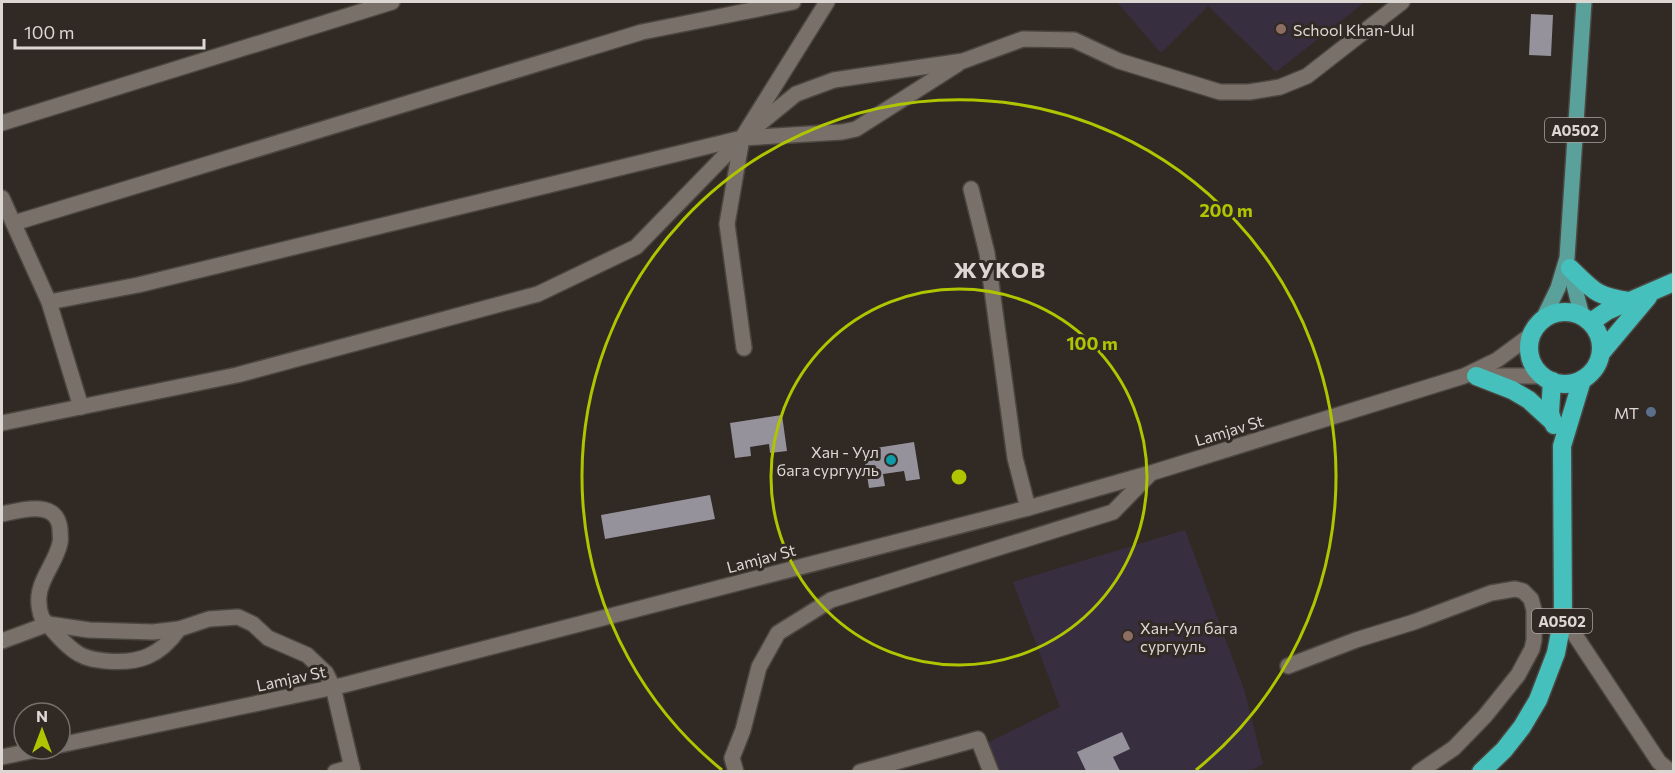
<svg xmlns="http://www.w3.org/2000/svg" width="1675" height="773" viewBox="0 0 1675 773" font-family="Commissioner,sans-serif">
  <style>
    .education { fill: #372f40 }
    .building { fill: #95929c }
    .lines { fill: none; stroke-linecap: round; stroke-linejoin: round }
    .minor-casing { stroke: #4c4640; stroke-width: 18 }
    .major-casing { stroke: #4c4640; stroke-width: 18 }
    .highway-casing { stroke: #4c4640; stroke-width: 21 }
    .minor { stroke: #797069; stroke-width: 15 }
    .major { stroke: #5aa09b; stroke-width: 15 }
    .highway { stroke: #45c0bd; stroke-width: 18 }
    .ring { fill: none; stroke: #b0c500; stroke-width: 3 }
    .education-dot { fill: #8d6e63; stroke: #312a24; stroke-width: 2 }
    .service-dot { fill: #5c6f8a; stroke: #312a24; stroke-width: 2 }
    .culture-dot { fill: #0f9aa8; stroke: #312a24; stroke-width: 2 }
    .labels { text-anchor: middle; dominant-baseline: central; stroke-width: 6; stroke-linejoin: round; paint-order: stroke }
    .shield { fill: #312a24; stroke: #a9a39e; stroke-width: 1.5 }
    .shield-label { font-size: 15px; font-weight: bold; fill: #dcd7d3 }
    .poi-label { font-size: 16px; fill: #dcd7d3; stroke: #312a24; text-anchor: start }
    .street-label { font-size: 16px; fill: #dcd7d3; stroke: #312a24 }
    .district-label { font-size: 22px; font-weight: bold; letter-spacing: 1.5px; fill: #dcd7d3; stroke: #312a24 }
    .centre { fill: #b0c500; stroke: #312a24; stroke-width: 3 }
    .ring-label { font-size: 18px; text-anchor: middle; font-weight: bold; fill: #b0c500; stroke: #312a24; stroke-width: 6; stroke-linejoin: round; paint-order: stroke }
  </style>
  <rect width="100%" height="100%" fill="#312a24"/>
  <g class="education">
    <path d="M1117,2H1365L1276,72L1208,6L1161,53Z"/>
    <path d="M1185,530L1244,689L1263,764L1248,772L1000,771L987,743L1060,707L1013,582Z"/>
  </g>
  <g class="building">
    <path d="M1531,14L1553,15L1551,56L1529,55Z"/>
    <path d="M782,415L787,451L770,453L769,444L750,447L751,456L735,458L730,423Z"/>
    <path d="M914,442L920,479L906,481L904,471L883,474L885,486L869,488L863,450Z"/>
    <path d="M710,495L715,519L605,539L601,515Z"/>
    <path d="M1122,732L1130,749L1113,757L1120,771H1086L1077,752Z"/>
  </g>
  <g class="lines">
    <defs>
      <g id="minor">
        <path d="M2,123L392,2"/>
        <path d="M971,189L987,253L1015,458L1028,508"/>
        <path d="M2,198L49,302L81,407"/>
        <path d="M14,223L642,32L793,2"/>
        <path d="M49,302L138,285L742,138L842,132L856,129L958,64"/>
        <path d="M744,348L727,224L742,138L827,2"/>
        <path d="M1482,376H1543"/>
        <path d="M2,423L237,375L538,294L636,247L742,138L796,94L834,80L963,61L1023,39L1074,40L1119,61L1220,92H1249L1280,87L1307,76L1402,2"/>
        <path d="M2,514C21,510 57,499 60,529C60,533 61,539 60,543C54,570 30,585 42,618C53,630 65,646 79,654C87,659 97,660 106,661C139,664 160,656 179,629"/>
        <path d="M1563,617L1659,762L1671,772"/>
        <path d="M2,641L48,624L89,630L153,632L179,629L209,619L238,617L253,624L268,638L307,655L326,673L333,687L353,772"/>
        <path d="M1288,666L1356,640L1414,622L1491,593L1515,589L1523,591L1531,599L1534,610V640L1532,649L1518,675L1485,716L1454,748L1419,772"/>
        <path d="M60,745L344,685L1028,508L1151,473L1464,376L1497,360L1531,335"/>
        <path d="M2,757L40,749"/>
        <path d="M335,772L352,767"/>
        <path d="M736,772L732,758L743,730L759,667L778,633L831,600L1113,512L1150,474"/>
        <path d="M860,772L978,739L991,772"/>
      </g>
      <g id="major">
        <path d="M1569,266L1582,316"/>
        <path d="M1543,319L1558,288L1567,258L1584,2"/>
      </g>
      <g id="highway">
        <path d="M1570,268C1593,290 1595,296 1628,301"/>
        <circle cx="1565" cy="348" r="36"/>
        <path d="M1591,322L1607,311L1674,282"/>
        <path d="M1601,353L1648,297"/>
        <path d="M1476,376L1512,390L1529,400L1554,423"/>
        <path d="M1552,381L1550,413L1554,425"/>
        <path d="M1481,772L1504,750L1522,727L1538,700L1556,653L1563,617L1562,446L1582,380"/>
      </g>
    </defs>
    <use href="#minor" class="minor-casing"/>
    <use href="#major" class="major-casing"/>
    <use href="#highway" class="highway-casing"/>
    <use href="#minor" class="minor"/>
    <use href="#major" class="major"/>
    <use href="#highway" class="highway"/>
  </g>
  <g class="ring">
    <circle cx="959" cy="477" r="188"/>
    <path d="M722 770A377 377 0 1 1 1196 770"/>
  </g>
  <g class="education-dot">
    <circle cx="1281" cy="29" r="6"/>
    <circle cx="1128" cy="636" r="6"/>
  </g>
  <circle class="service-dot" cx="1651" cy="412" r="6"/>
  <circle class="culture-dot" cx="891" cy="460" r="6"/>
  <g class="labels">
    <g class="shield">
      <rect x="1545" y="118" width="60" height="24" rx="4.5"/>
      <rect x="1532" y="609" width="60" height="24" rx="4.5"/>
    </g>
    <g class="shield-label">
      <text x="1575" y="130">A0502</text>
      <text x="1562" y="621">A0502</text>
    </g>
    <g class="poi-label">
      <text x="1293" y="29">School Khan-Uul</text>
      <text x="1639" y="412" text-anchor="end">MT</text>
      <text x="879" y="451" text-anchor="end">Хан - Уул<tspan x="879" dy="18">бага сургууль</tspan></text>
      <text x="1140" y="627">Хан-Уул бага<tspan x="1140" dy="18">сургууль</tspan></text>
    </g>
    <g class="street-label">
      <text transform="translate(1229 430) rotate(-17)">Lamjav St</text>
      <text transform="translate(761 558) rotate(-15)">Lamjav St</text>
      <text transform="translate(291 678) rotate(-12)">Lamjav St</text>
    </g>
    <g class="district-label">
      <text x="1000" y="269">ЖУКОВ</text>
    </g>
  </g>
  <circle cx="959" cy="477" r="9" class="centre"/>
  <g class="ring-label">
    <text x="1226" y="217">200 m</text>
    <text x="1092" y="350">100 m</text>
  </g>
  <rect width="1675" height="773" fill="none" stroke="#dcd7d3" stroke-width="6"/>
  <g transform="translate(42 731)"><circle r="28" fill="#312a24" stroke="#756f6a" stroke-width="1.5"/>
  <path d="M0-4.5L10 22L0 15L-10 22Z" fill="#b0c500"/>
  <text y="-9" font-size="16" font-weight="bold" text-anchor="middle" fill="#dcd7d3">N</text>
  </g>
  <path d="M15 39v9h189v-9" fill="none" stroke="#dcd7d3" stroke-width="3"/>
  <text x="24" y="39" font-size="18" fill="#dcd7d3" stroke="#312a24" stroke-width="4.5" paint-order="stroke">100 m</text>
</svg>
